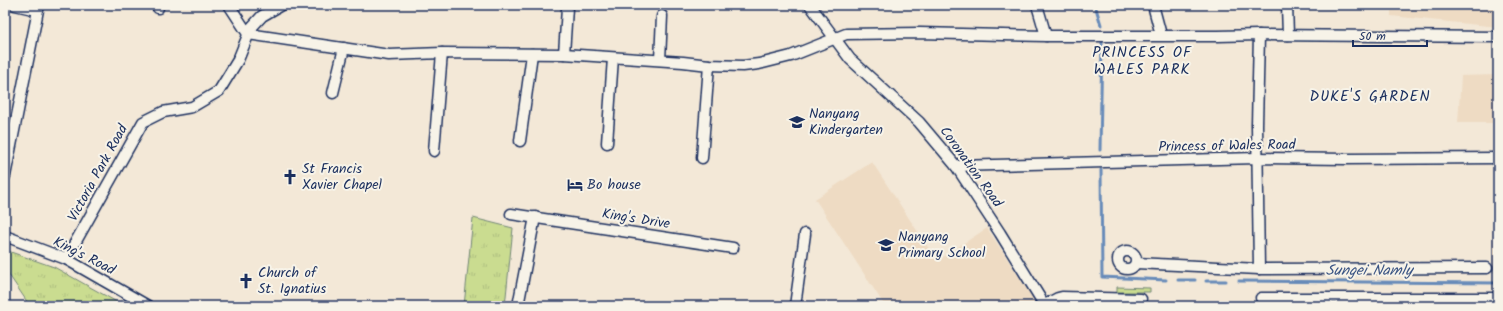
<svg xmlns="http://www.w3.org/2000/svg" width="1503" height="311" viewBox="0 0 1503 311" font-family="Kalam,sans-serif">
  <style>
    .built { fill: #eedbc3 }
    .green { fill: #cadc90; stroke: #728677 }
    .park { fill: url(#park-tufts); stroke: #728677 }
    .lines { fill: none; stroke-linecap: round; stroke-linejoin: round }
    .stream { stroke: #678bb9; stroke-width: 3 }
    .street-casing { stroke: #1b2f5e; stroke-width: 13 }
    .street { stroke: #f7f3e8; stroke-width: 10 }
    .labels { text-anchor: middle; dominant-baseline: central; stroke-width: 4; stroke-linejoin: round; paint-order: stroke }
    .poi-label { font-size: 14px; fill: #1b2f5e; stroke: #f7f3e8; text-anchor: start }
    .street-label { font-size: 14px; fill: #1b2f5e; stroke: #f7f3e8 }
    .neighbourhood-label { font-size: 15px; letter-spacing: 1px; fill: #1b2f5e; stroke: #f7f3e8 }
    .water-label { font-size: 15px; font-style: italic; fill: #3b5584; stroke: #f7f3e8 }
  </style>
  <defs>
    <pattern id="park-tufts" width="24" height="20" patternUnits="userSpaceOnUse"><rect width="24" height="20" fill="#cadc90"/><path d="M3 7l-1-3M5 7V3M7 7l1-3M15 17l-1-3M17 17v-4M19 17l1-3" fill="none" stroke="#adbd7f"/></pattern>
  </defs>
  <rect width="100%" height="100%" fill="#f3e8d7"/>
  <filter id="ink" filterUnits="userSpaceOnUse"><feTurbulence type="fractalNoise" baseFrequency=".025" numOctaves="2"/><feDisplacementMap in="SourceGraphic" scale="8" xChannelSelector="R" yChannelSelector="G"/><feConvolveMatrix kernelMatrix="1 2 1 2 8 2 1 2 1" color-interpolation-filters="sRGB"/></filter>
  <g filter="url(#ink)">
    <g class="built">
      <path d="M1391,5H1498V27L1391,16Z"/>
      <path d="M1498,75V123H1458L1461,76H1458Z"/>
      <path d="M872,162L937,261L987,228L1038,306H885L815,199Z"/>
      <path d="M1495,165H1498V273H1493Z"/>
    </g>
    <path class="green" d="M1117,287L1150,288V292H1117Z"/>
    <g class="park">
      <path d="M473,218L513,228L505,306H464Z"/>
      <path d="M5,250L54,267L124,306H30L5,269Z"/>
    </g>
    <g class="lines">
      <g class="stream">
        <path d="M1095,5L1101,25"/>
        <path d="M1100,150L1102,42"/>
        <path d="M1101,170L1102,277L1166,280"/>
        <path d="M1178,280H1195"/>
        <path d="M1206,281H1226"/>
        <path d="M1239,281L1498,283"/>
      </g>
      <defs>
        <g id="street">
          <path d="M15,5L37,10"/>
          <path d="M156,5L158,8"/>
          <path d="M229,5L248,34"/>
          <path d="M810,5L850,59L919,122L956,166L1000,233L1045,306"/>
          <path d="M1037,5L1046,36"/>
          <path d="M1153,5L1161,35"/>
          <path d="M1287,5L1288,35"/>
          <path d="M248,34L389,55L442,53L564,54L683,62L709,65L743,66L759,64L791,56L846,34L920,33L1046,36H1218L1259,35L1498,37"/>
          <path d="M1259,35L1257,125L1259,269"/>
          <path d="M564,54L567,8"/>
          <path d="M660,60L662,16"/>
          <path d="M333,93L344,48"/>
          <path d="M520,141L532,54"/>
          <path d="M607,143L613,58"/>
          <path d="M434,151L442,53"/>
          <path d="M702,158L709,65"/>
          <path d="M956,166L1257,158L1346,159L1498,158"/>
          <path d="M5,176L39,5"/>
          <path d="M511,214L733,248"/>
          <path d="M5,236L66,259L148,306"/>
          <circle cx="1127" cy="260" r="9"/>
          <path d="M66,259L143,122L163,112L192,107L219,91L238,60L251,28L262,16L281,5"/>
          <path d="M1136,263L1259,269L1487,268"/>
          <path d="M1261,298H1498"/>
          <path d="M1045,305L1058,298L1062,297L1141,299"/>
          <path d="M518,306L535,217"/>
          <path d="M795,306L805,234"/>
        </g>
      </defs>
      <use href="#street" class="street-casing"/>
      <use href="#street" class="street"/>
    </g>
  </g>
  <defs>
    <symbol id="school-bare" viewBox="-9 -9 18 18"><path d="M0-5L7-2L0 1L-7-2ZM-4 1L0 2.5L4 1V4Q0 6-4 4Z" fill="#1b2f5e" stroke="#f7f3e8" stroke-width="2.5" paint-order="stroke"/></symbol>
    <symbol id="church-bare" viewBox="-9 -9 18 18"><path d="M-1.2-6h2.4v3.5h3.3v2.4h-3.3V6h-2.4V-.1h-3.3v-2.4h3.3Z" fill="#1b2f5e" stroke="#f7f3e8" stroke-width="2.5" paint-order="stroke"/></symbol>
    <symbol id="hotel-bare" viewBox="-9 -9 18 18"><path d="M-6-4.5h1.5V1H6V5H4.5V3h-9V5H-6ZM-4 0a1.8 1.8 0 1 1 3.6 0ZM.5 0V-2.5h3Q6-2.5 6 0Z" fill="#1b2f5e" stroke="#f7f3e8" stroke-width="2.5" paint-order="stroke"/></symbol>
  </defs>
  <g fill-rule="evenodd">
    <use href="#school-bare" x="786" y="111" width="22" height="22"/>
    <use href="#church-bare" x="279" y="166" width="22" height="22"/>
    <use href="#hotel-bare" x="564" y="174" width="22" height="22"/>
    <use href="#school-bare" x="875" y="234" width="22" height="22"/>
    <use href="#church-bare" x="235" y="270" width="22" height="22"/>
  </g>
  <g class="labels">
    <g class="poi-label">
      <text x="809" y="114">Nanyang<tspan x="809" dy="16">Kindergarten</tspan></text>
      <text x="302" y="169">St Francis<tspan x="302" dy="16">Xavier Chapel</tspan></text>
      <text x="587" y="185">Bo house</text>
      <text x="898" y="237">Nanyang<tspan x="898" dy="16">Primary School</tspan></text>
      <text x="258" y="273">Church of<tspan x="258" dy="16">St. Ignatius</tspan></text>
    </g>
    <g class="street-label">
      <text transform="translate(1227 146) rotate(-1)">Princess of Wales Road</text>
      <text transform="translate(971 167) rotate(54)">Coronation Road</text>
      <text transform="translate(98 173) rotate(-61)">Victoria Park Road</text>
      <text transform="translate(636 219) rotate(9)">King's Drive</text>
      <text transform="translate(84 256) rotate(27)">King's Road</text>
    </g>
    <g class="neighbourhood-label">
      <text x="1142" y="53">PRINCESS OF<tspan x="1142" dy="17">WALES PARK</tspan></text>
      <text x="1370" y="97">DUKE'S GARDEN</text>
    </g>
    <g class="water-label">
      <text x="1369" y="271">Sungei Namly</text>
    </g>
  </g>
  <rect width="1503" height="311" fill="none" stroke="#f7f3e8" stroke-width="20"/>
  <rect x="10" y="10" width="1483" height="291" fill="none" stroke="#1b2f5e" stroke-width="1.5" filter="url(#ink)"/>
  <path d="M1353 40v6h74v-6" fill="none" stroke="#1b2f5e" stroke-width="2"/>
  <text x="1359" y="40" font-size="12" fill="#1b2f5e" stroke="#f7f3e8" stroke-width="3" paint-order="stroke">50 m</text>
</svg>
